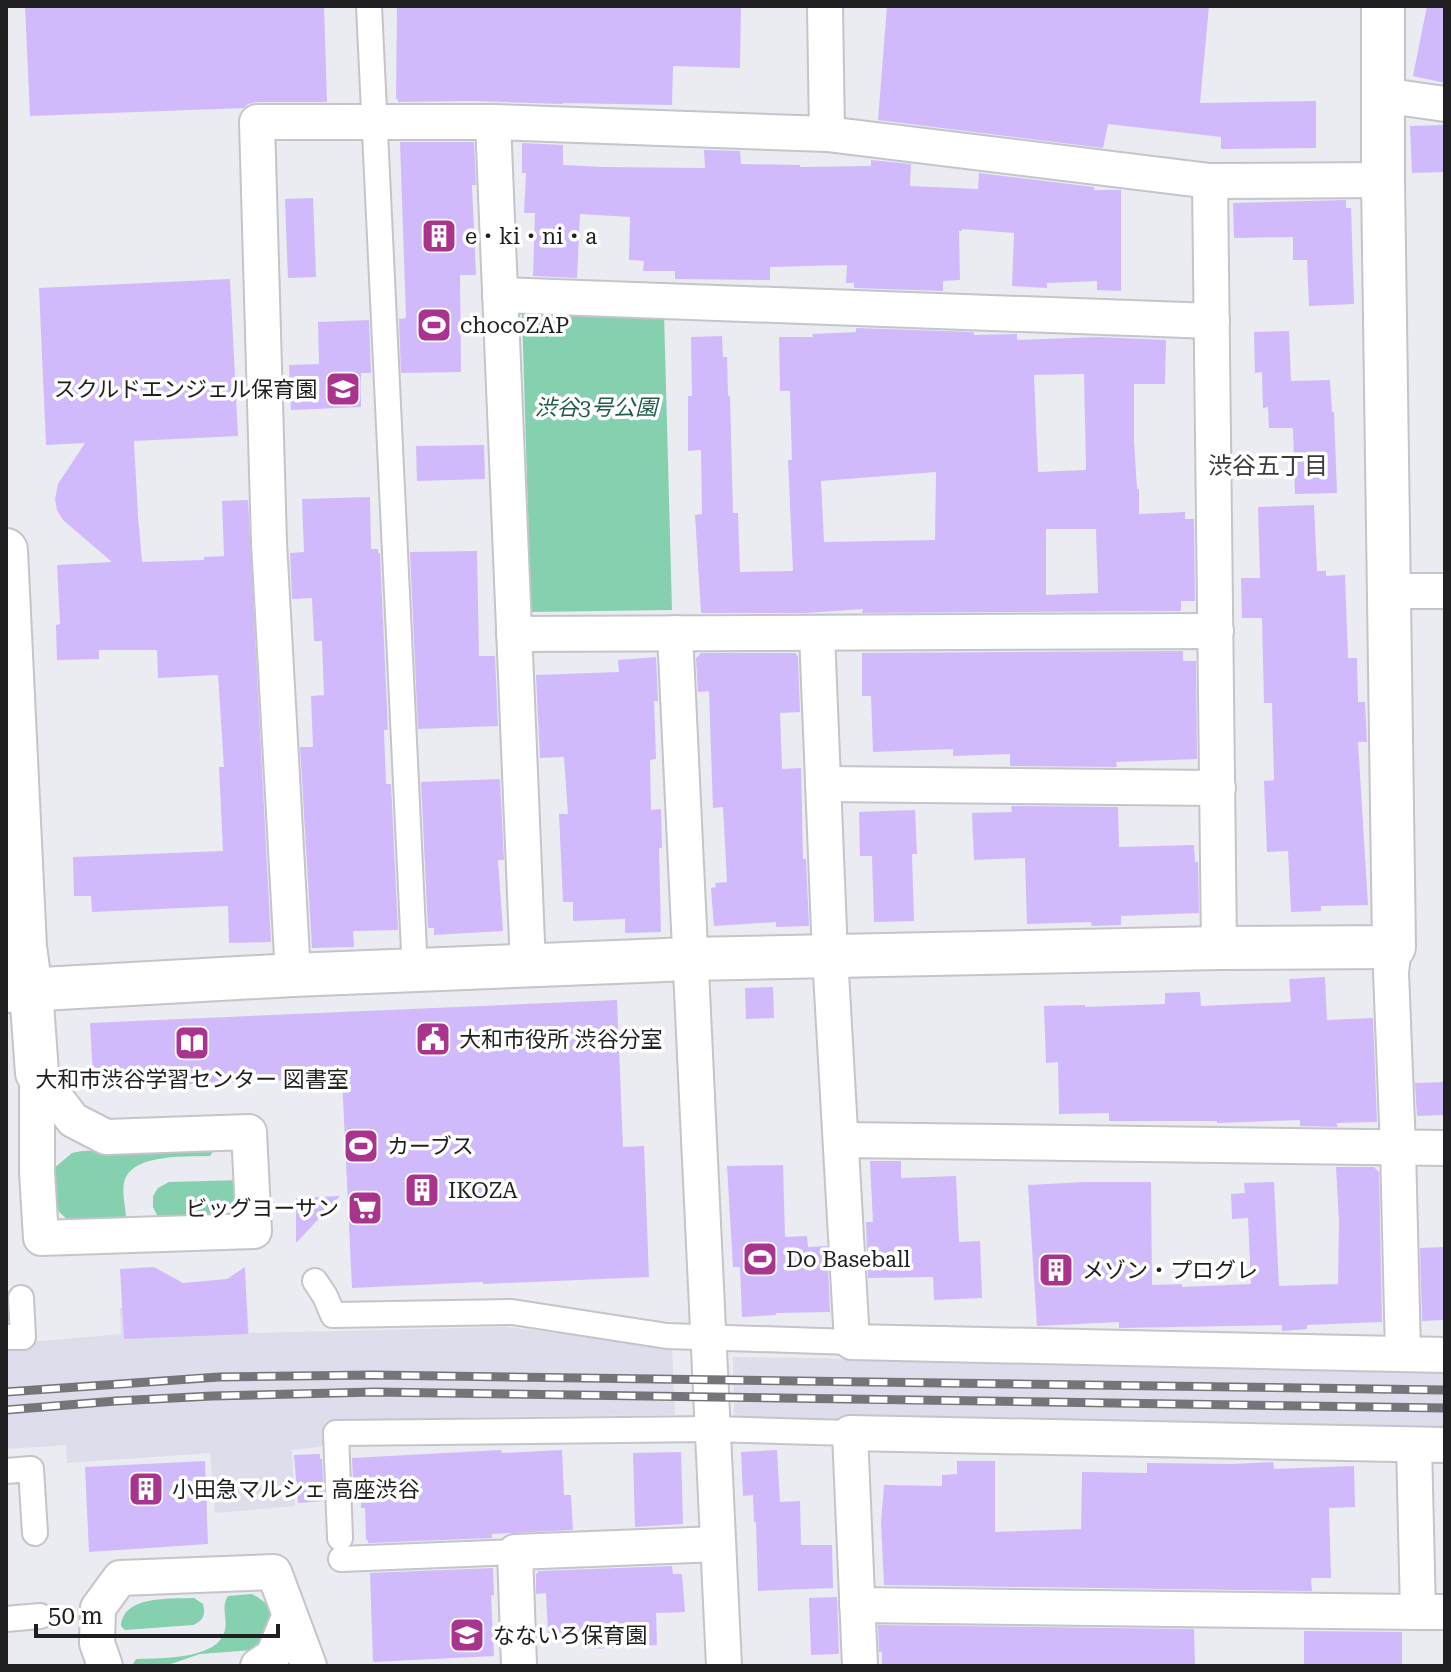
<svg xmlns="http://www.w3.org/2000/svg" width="1451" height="1672" viewBox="0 0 1451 1672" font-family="'Roboto Serif','Noto Sans JP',serif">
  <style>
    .built { fill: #ddddeb }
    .green { fill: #85d1af }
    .building { fill: #d0bafc; fill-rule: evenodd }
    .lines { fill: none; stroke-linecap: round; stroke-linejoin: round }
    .pedestrian-casing { stroke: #c4c4ca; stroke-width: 28 }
    .minor-casing { stroke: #c4c4ca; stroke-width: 38 }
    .tertiary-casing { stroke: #c4c4ca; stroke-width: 46 }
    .pedestrian { stroke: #fff; stroke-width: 24 }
    .minor { stroke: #fff; stroke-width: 34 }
    .tertiary { stroke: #fff; stroke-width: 42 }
    .rail-casing { stroke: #757579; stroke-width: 9 }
    .rail { stroke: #fff; stroke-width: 6; stroke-dasharray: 18; stroke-linecap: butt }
    .labels { text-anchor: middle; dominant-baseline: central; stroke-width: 7; stroke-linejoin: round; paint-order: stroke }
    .poi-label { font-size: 22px; fill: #1f1f21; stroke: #fff; text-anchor: start }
    .park-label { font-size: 22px; font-style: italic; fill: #1f5d45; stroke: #fff }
    .neighbourhood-label { font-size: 24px; fill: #3a3a3f; stroke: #fff }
  </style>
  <rect width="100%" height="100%" fill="#ebebf2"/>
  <g class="built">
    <path d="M247,1301L249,1333L505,1327L672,1347L675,1415L480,1417L327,1425L326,1446L292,1450L295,1506L215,1513L210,1453L67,1463L66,1445L6,1449V1344L121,1334L120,1308Z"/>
    <path d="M733,1357L1445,1367V1431L734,1423Z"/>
  </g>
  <g class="green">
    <path d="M664,313L672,610L531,612L522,314Z"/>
    <path d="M209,1147L213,1151L210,1156C186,1157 130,1153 124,1183C122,1193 125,1205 126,1215L124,1219L68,1220C46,1201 51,1196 53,1169L72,1153L82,1151Z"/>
    <path d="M241,1180C235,1229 202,1219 164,1221L157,1215L153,1207V1196L158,1188L169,1182Z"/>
    <path d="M252,1594C274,1606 274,1614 270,1636L253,1650L200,1654L165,1666H134L133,1664L136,1659C158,1658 215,1660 224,1633C229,1621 220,1607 228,1596Z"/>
    <path d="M194,1598L203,1604C206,1615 203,1621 193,1625L125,1630L121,1626C123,1595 171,1599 194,1598Z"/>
  </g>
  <g class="building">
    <path d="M25,6H324L327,102H257L248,104L244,108L30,116Z"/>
    <path d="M397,6H741L740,68L673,66L672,105L563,103V104L473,101L398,102V99H396Z"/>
    <path d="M887,6H1209L1200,103L1316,101V148L1221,149V137L1108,124L1103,148L878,120Z"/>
    <path d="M1427,6H1445V83L1413,76Z"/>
    <path d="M1445,125V172L1412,173L1410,126Z"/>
    <path d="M400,142H474L476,185H472L476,275H460L461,372L401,373L399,319L406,318Z"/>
    <path d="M522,143L563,145V165L604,167L705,168L704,150L740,151L741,164L800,165V167L871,166V160L911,164L910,186L978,189L979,173L1094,187V190H1121V291L1097,290V281L1047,283V288L1012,286L1014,233L962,229V231H959L960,280L943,281V291L854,288V283H846L847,265L770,267V280L675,279V271H643L644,261L629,260L630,217L580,214L577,278L533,276L535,213H524L526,173H522Z"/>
    <path d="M313,198L316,277L288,278L285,199Z"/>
    <path d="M1346,200V208H1351L1354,304L1309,306L1307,260H1293V237L1234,238L1233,203Z"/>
    <path d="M230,279L238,436L134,441L138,516L142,562L204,560V557L224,556L222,501L248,500L271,942L229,943L228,906L92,912L91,896H74L73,857L223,851L219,767H224L218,675L158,678L157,650H99V659L57,660L56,625L60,624L57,565L112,562L63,520L57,510L55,499L58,484L85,443L46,445L39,288Z"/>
    <path d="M369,320L371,373H361V407L291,410L289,365L319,364L318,322Z"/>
    <path d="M856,328L974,332V335L1017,334V340L1097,337L1166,340L1165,384H1134V441L1137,489H1139V514L1185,512V519H1194L1195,601H1181V611L862,613L863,609L807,613H701L695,515L702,514L701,450L688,451V396H692L691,337L722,336L723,357H727L728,396H730L733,513H738L740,572L793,571L788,460H792L790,391H780L779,337H813L812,334L856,332ZM1084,374L1086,470L1038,472L1034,375ZM936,472L935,540L824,542L821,481ZM1046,529H1096L1098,593L1046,595Z"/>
    <path d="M1289,331L1291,381L1330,380L1332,412H1334L1337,493L1295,494L1293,428H1269L1268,407L1263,408L1262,372L1255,373L1254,332Z"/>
    <path d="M484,445L485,479L417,481L416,446Z"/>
    <path d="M370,497L371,549H378V553H380L388,730H384L386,784H391L398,930L353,931L354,947L312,948L300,747H313L311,696L324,695L322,641H314L312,598L292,599L290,553L304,552L302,499Z"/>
    <path d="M1314,505L1317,571H1326V576L1345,575L1348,658H1357L1358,702H1365L1367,742H1358L1368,905L1321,906V911L1291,912L1288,851L1267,852L1264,781L1274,780L1272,703H1264L1262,618H1242L1241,578H1260L1258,507Z"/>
    <path d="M477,551L479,656H495L498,726L418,729L410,552Z"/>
    <path d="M1183,651V661H1196L1197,759L1116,762L1117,767L1010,766V754L953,756V749L873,752L871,696H862V653Z"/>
    <path d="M701,653H795L798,656L800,712L780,713L782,769L801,768L803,859H806L809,926L776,927V922L714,926L711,888L716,887L715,883L727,882L723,807L713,808L709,691L698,692L696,658Z"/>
    <path d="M656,657L658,701H654L656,759L650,760L651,810L661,809L662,848H659L661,932L625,933V919L573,921V902H563L559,814H568L564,757L540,758L536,675L619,672L618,660Z"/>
    <path d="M500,779L504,860H498L503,931L434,935V928H428L421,782Z"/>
    <path d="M1011,806L1118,807L1119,847L1194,845L1195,862H1198L1199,913L1121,916V925L1092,926L1091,922L1027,924L1025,858L974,860L972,813L1012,812Z"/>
    <path d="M915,810L917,854H912L914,921L874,922L872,856H860L859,812Z"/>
    <path d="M1325,977L1327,1020L1373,1018L1377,1122L1336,1123L1338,1127L1300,1126V1120L1217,1123V1121H1109V1113L1059,1114L1058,1062L1046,1063L1044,1006L1085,1005V1007L1165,1004V993L1200,992L1201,1006L1291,1002L1289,979Z"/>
    <path d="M773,987L774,1018L746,1019L745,988Z"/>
    <path d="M617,1000L623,1147L644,1146L649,1277L483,1284V1282L352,1288L342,1078L122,1087V1074L93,1076L90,1023Z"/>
    <path d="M1445,1082V1115L1417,1116L1415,1083Z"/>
    <path d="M870,1161H901V1178L956,1176L959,1242L980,1241L982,1298L934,1300L933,1277L868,1278L866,1222H873Z"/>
    <path d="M783,1165L785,1237L807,1236L808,1247L827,1246L830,1312L776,1313V1315L742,1317L740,1267H733L727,1166Z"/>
    <path d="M1336,1167H1374L1379,1172L1382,1322L1307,1325V1329L1282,1331V1325L1119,1328V1322L1037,1326L1028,1185L1085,1182H1151L1152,1285L1182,1284V1287L1251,1284L1248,1218L1232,1219L1231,1194L1245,1193L1244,1183L1274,1182L1279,1286L1338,1284L1339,1221Z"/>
    <path d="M340,1196L296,1243V1198Z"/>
    <path d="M1445,1247V1320L1422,1321L1420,1248Z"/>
    <path d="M154,1267L183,1283L227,1279L245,1267L248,1334L124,1339L120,1269Z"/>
    <path d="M501,1450L502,1453L562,1450L564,1495H571L573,1530L492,1534V1538L368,1543V1540H366L365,1508H361V1499H354L352,1458Z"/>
    <path d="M777,1450L780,1502L800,1501L801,1545H832L833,1588L758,1591L756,1522H754L753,1495L743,1496L741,1452Z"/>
    <path d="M681,1452L683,1524L635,1527L633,1453Z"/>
    <path d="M320,1454V1459H322L324,1501L298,1503L294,1455Z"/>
    <path d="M205,1461L208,1544L89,1552L85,1467Z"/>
    <path d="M957,1461H995V1532L1081,1529L1082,1472L1147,1473V1463L1233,1464L1273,1462L1274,1469L1354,1466L1355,1507L1329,1508L1331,1578H1311L1312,1591L884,1585L881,1523L884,1485L942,1486V1475L957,1474Z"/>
    <path d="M672,1566L673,1574H682L685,1612L656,1613L657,1645L593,1649L592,1632L548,1633L546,1593L536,1594V1574L539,1571Z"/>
    <path d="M493,1568L494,1595L491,1596L494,1656L373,1662L370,1573Z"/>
    <path d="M837,1597L839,1654L811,1655L809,1598Z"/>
    <path d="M878,1625L1194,1629L1195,1666H882V1652H879Z"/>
    <path d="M1304,1631L1402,1632V1666H1304Z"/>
  </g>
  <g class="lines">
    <defs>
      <g id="pedestrian">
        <path d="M369,6L414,951"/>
        <path d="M315,1281L325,1296L333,1315L512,1312L667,1336L852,1342"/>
        <path d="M6,1337H23L21,1298"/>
        <path d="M6,1471L31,1469L35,1533"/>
        <path d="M340,1538L336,1433L712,1429L850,1433"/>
        <path d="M341,1559L515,1552"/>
        <path d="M6,1619L40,1616"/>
      </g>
      <g id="minor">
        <path d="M825,6L827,134"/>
        <path d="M1382,95L1445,104"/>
        <path d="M493,122L528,966"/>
        <path d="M1210,181L1219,948"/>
        <path d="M500,295L1212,321"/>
        <path d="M1389,591H1445"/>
        <path d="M675,633L724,1666"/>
        <path d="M817,633L830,955L852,1342L1445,1355"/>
        <path d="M514,634L1216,631"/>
        <path d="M823,784L1218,788"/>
        <path d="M1394,947L1391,972L1398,1148L1403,1354"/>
        <path d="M293,975L269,543L257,122H493L827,134L1210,181L1383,180"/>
        <path d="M37,1073L73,1120L106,1137L249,1132L254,1231L41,1238L37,1172Z"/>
        <path d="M841,1140L1445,1148"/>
        <path d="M1414,1445L1418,1612H1445"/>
        <path d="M857,1605L1418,1612"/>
        <path d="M105,1666L97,1643L98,1608L120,1578L274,1572L309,1666"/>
        <path d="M258,1666L273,1656L289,1617"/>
        <path d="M519,1666L515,1552L718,1544"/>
        <path d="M860,1666L850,1433L1445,1445"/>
      </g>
      <g id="tertiary">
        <path d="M6,550L25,947L31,990L37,1073"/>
        <path d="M6,991L293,975L690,959L1219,948L1394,947L1383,180V6"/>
      </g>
    </defs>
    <use href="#pedestrian" class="pedestrian-casing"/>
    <use href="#minor" class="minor-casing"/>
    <use href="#tertiary" class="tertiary-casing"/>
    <use href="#pedestrian" class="pedestrian"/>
    <use href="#minor" class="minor"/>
    <use href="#tertiary" class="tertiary"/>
    <defs>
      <g id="rail">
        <path d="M6,1392L219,1377L374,1375L1445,1390"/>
        <path d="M6,1410L116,1401L212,1396L375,1392L1445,1408"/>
      </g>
    </defs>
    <use href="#rail" class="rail-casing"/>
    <use href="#rail" class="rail"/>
  </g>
  <defs>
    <symbol id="building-square" viewBox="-11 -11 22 22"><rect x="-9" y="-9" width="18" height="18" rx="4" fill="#a9348d" stroke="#fff"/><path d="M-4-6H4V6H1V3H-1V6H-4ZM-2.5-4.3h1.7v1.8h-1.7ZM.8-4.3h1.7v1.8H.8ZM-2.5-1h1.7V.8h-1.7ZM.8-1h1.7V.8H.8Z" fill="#fff"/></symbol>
    <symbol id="stadium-square" viewBox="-11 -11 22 22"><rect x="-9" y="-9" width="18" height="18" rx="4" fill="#a9348d" stroke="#fff"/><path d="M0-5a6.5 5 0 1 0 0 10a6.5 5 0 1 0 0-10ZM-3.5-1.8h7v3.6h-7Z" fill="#fff"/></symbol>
    <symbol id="school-square" viewBox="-11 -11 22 22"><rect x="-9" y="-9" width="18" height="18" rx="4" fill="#a9348d" stroke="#fff"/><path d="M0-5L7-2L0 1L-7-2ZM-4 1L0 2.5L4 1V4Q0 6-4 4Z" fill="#fff"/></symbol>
    <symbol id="civic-square" viewBox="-11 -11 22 22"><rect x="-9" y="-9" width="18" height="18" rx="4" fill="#a9348d" stroke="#fff"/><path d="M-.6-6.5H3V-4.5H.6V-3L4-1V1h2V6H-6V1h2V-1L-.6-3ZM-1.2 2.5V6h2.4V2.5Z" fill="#fff"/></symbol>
    <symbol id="library-square" viewBox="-11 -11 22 22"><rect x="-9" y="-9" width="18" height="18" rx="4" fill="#a9348d" stroke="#fff"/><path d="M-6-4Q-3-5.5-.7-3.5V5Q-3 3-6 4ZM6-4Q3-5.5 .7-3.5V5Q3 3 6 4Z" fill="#fff"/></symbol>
    <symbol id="supermarket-square" viewBox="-11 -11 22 22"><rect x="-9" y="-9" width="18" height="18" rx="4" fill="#a9348d" stroke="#fff"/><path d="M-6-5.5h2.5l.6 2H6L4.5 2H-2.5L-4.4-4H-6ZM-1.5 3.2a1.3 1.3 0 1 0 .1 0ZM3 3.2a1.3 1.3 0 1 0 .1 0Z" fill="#fff"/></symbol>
  </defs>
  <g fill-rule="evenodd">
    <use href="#building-square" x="419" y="216" width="40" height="40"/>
    <use href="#stadium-square" x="414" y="305" width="40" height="40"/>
    <use href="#school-square" x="323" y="369" width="40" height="40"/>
    <use href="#civic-square" x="413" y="1019" width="40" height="40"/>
    <use href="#library-square" x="172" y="1023" width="40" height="40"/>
    <use href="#stadium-square" x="341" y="1126" width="40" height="40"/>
    <use href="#building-square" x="402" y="1170" width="40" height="40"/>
    <use href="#supermarket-square" x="345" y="1188" width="40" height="40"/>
    <use href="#stadium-square" x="740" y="1239" width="40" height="40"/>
    <use href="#building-square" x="1036" y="1250" width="40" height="40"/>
    <use href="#building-square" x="126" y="1469" width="40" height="40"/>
    <use href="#school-square" x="447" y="1615" width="40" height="40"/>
  </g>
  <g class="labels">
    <g class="poi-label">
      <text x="465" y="236">e・ki・ni・a</text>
      <text x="460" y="325">chocoZAP</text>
      <text x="317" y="389" text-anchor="end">スクルドエンジェル保育園</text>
      <text x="459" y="1039">大和市役所 渋谷分室</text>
      <text x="192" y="1079" text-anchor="middle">大和市渋谷学習センター 図書室</text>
      <text x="387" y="1146">カーブス</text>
      <text x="448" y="1190">IKOZA</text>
      <text x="339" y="1208" text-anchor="end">ビッグヨーサン</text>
      <text x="786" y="1259">Do Baseball</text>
      <text x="1082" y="1270">メゾン・プログレ</text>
      <text x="172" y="1489">小田急マルシェ 高座渋谷</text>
      <text x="493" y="1635">なないろ保育園</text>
    </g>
    <g class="park-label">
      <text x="596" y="407">渋谷3号公園</text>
    </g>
    <g class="neighbourhood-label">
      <text x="1268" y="466">渋谷五丁目</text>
    </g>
  </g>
  <rect width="1451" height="1672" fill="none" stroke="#1f1f21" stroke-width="16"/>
  <path d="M36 1624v12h242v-12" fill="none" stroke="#1f1f21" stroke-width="4"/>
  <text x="48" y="1624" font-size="24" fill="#1f1f21" stroke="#ffffff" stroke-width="6" paint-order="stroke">50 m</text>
</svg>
